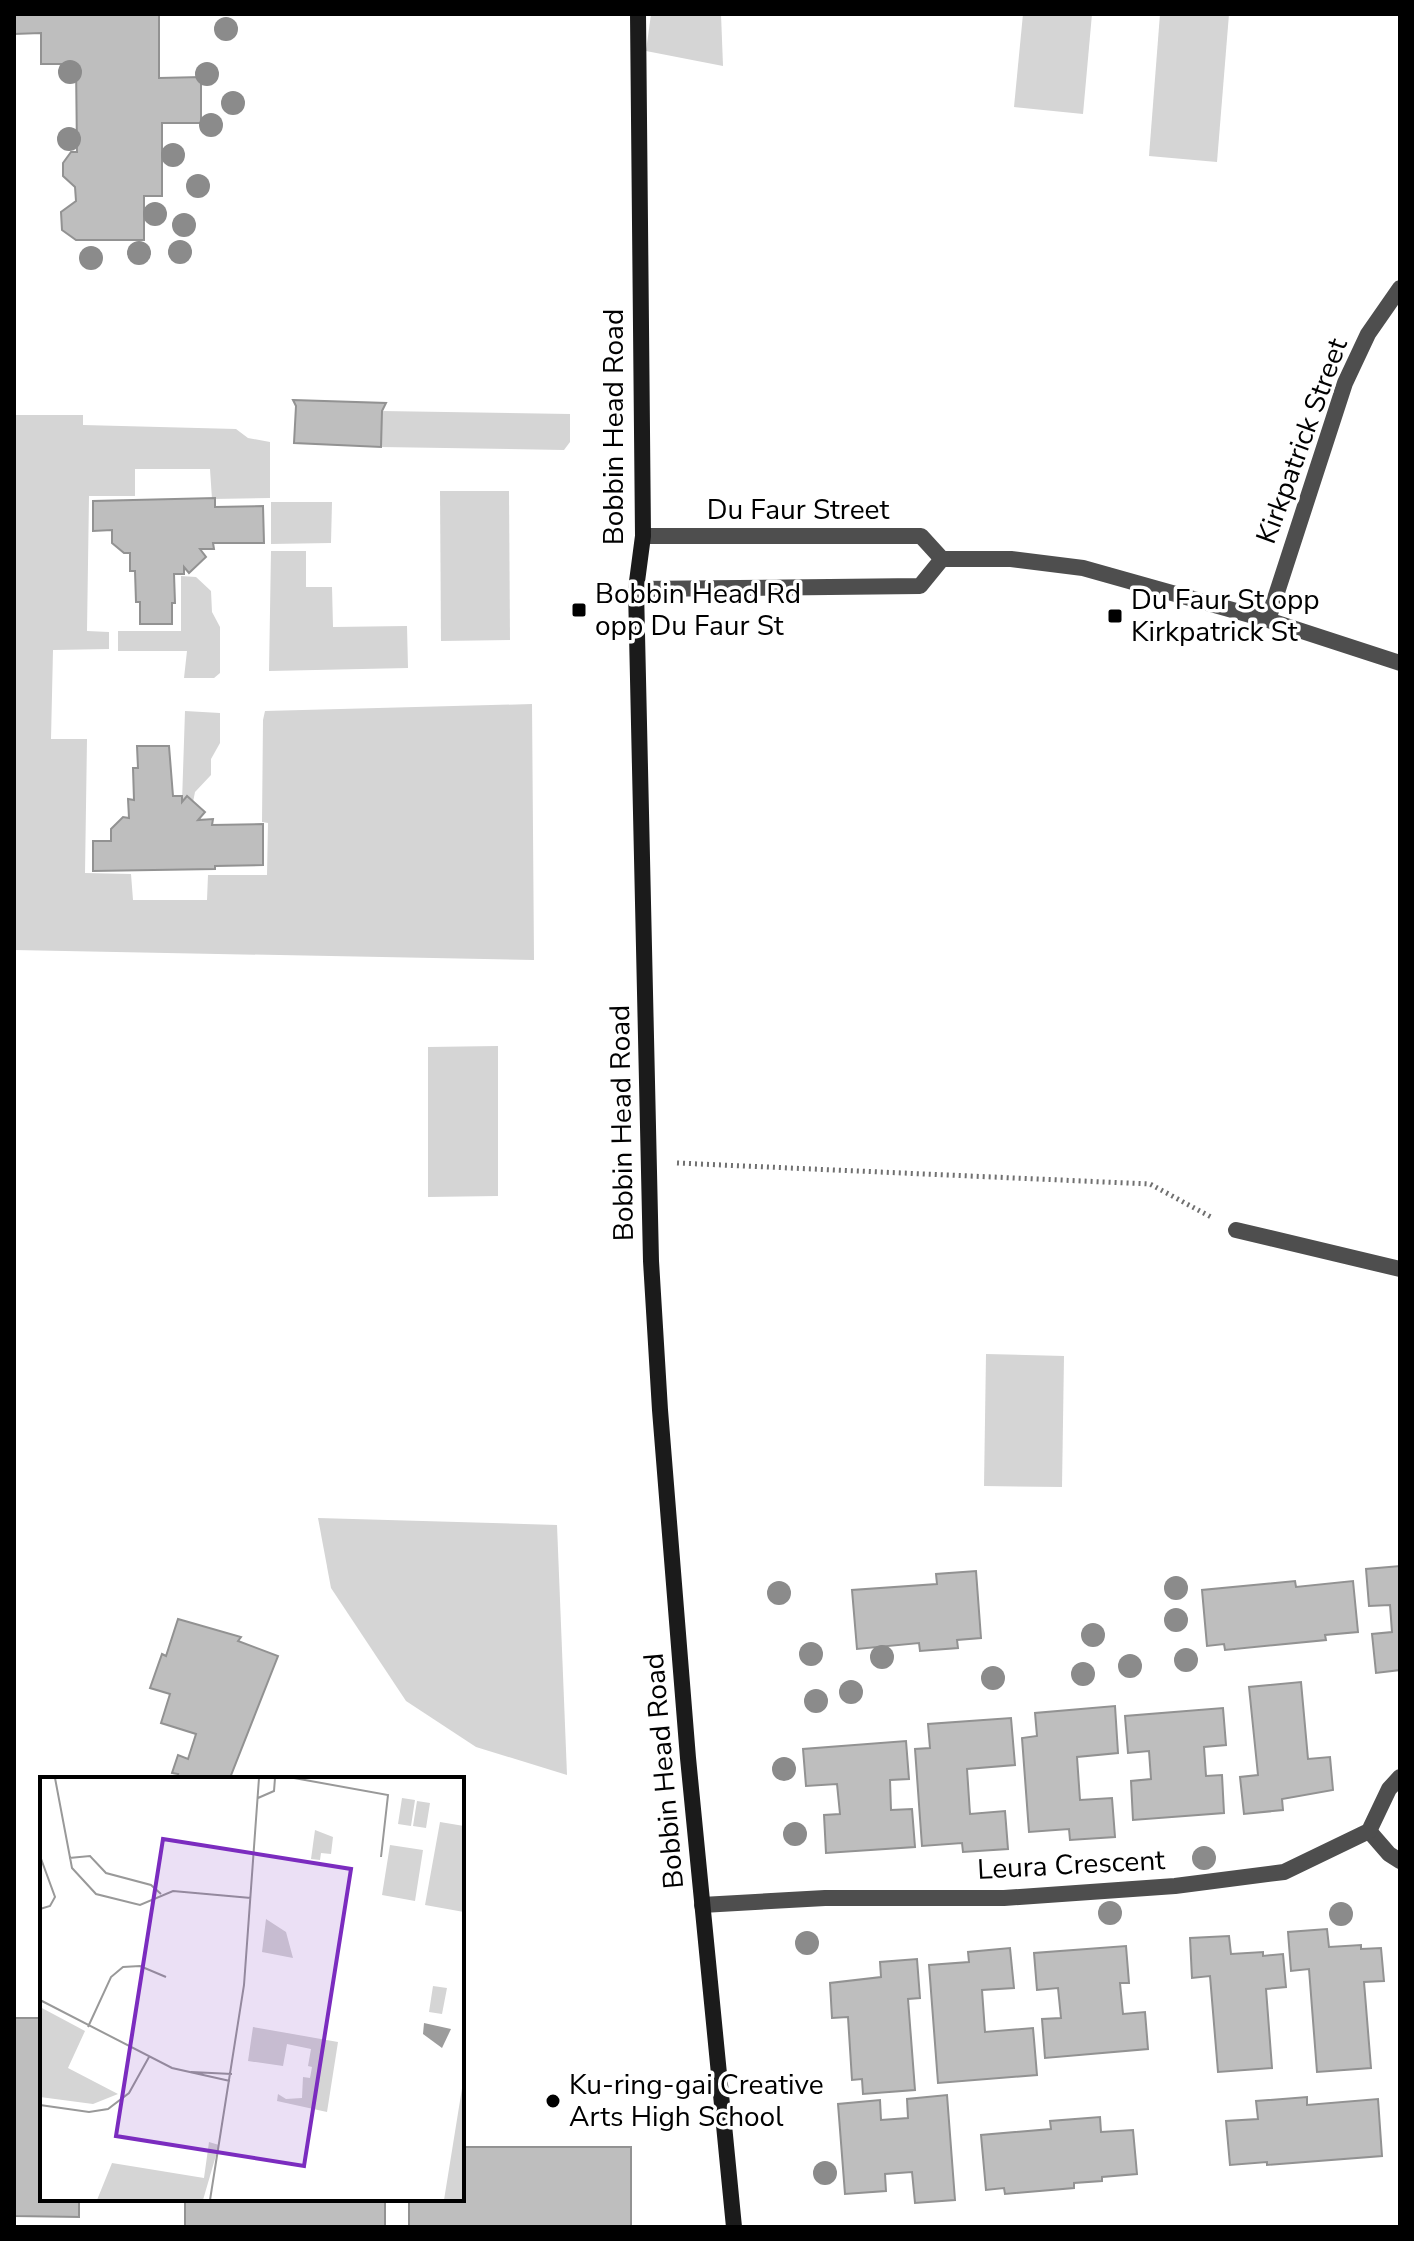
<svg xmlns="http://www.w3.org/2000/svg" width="1414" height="2241" viewBox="0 0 1414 2241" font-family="'Nunito Sans',sans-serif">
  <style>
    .green { fill: #d5d5d5 }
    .building { fill: #bebebe; stroke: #929292; stroke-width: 2 }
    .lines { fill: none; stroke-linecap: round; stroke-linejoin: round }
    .path { stroke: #707070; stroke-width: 5; stroke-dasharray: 2 4; stroke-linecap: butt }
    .street { stroke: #4e4e4e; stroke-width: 16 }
    .secondary { stroke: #1b1b1b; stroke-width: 16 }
    .tree { fill: #8b8b8b }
    .poi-dot { fill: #000; stroke: #fff; stroke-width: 3 }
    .labels { text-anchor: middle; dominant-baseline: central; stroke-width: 7; stroke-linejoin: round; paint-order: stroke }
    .street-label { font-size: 28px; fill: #000; stroke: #fff }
    .poi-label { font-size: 28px; fill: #000; stroke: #fff; text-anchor: start }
    .inset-road { fill: none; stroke: #999; stroke-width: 2 }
    .view { fill: #7b2cbf; fill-opacity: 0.15; stroke: #7b2cbf; stroke-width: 4 }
    .inset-edge { fill: none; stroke: #000; stroke-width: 4 }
  </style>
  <rect width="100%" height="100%" fill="#fff"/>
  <g class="green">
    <path d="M651,14H721L723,66L646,51Z"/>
    <path d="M1023,14H1092L1083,114L1014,107Z"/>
    <path d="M1160,14H1229L1217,162L1149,156Z"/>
    <path d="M382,411L570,414V442L564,450L381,447Z"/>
    <path d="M14,415H83V425L236,429L248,438L270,442V498L212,499L210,469H135V496H89L87,631L109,632V649L53,650L51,739H87L85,873L131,874L133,900H207L208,875H267L268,823L262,822L263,720L265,711L532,704L534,960L14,950Z"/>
    <path d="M440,491H509L510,640L441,641Z"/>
    <path d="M271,502H332L331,543L271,544Z"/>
    <path d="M271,551H306V587H332L333,627L407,626L408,668L269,671Z"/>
    <path d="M181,576L196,577L211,591L212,612L220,627V673L214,678H184L187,651H118V631H181Z"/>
    <path d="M185,711L220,713V743L211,759V775L195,792L193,802L187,796L182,802Z"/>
    <path d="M498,1046V1196L428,1197V1047Z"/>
    <path d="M986,1354L1064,1356L1062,1487L984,1486Z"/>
    <path d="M318,1518L557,1525L567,1775L476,1747L406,1701L331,1588Z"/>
  </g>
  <g class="building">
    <path d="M14,14H159V78L201,77V123H162V196H144V240H76L62,230L61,212L76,201L75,187L63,176V163L71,152H77L76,64H41V33L14,34Z"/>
    <path d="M293,400L386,403L382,411L381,447L294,443L296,406Z"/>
    <path d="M215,498V507L263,506L264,543H213L214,549H200L206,557L189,573L184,567V574H174L175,603H172V624H140V602H136L135,571H130V553H124L112,543V530L93,531V501Z"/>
    <path d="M137,746H169L173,796H182V802L187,796L205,812L198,820L213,819L212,825L263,824V865L215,866V869L93,871V841H111V829L123,817L129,818L128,799L134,800L133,768H138Z"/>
    <path d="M1400,1566V1670L1376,1673L1372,1634L1392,1632L1390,1605L1369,1606L1366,1569Z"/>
    <path d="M976,1571L981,1638L957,1640L958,1648L920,1651L919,1643L857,1649L852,1590L937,1584L936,1574Z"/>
    <path d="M1295,1581L1296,1587L1353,1581L1358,1632L1325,1635L1326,1640L1225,1650L1224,1644L1207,1646L1202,1590Z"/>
    <path d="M178,1619L241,1637L238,1641L278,1656L230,1778L233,1779H176L178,1774L172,1773L178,1755L188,1759L196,1734L161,1723L170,1694L150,1688L162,1654L166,1656Z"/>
    <path d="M1301,1682L1308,1759L1330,1757L1333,1790L1282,1799L1283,1810L1244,1814L1240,1777L1258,1775L1249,1687Z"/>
    <path d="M1115,1706L1118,1753L1077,1757L1080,1800L1112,1798L1115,1837L1070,1840L1069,1829L1029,1832L1022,1738L1037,1736L1035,1713Z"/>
    <path d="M1223,1708L1226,1745L1204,1747L1206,1776L1222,1775L1224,1813L1133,1820L1131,1781L1151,1779L1149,1751L1128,1753L1125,1716Z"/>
    <path d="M1011,1718L1015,1765L967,1769L970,1814L1005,1811L1008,1849L963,1852L962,1843L922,1846L915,1749L930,1748L928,1724Z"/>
    <path d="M906,1741L909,1779L890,1780L891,1810L912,1809L915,1847L826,1853L824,1815L840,1814L837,1784L806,1786L803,1749Z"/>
    <path d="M1327,1929L1329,1947L1361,1945V1949L1381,1948L1384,1981L1364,1982L1371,2068L1317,2072L1309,1969L1291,1971L1288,1932Z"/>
    <path d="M1229,1936L1231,1954L1263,1952V1956L1283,1954L1286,1987L1266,1989L1272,2068L1218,2072L1210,1976L1192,1978L1190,1938Z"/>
    <path d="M1126,1946L1129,1983H1120L1123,2014L1145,2012L1148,2049L1045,2058L1042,2019L1061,2018L1058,1988L1037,1990L1034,1953Z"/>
    <path d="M1010,1948L1014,1988L982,1990L985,2032L1033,2028L1037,2075L938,2083L929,1965L969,1962L968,1952Z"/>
    <path d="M917,1959L920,1998L908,1999L915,2090L863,2094L862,2079L852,2080L848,2017L832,2018L830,1983L881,1977L880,1962Z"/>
    <path d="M14,2018H42V2199H79V2217L14,2216Z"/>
    <path d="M947,2095L955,2200L915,2203L912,2172L885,2174L886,2191L845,2194L838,2104L880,2100L881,2120L908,2118L907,2099Z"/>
    <path d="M1307,2097V2105L1378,2099L1382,2156L1267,2165V2162L1230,2165L1226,2121L1258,2119L1256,2101Z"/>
    <path d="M1100,2117L1101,2132L1133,2130L1137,2174L1102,2177V2181L1074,2183V2188L1005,2194L1004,2188L986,2190L981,2135L1051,2129L1050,2121Z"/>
    <path d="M462,2147H631V2227H409V2199H462Z"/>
    <rect x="185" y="2199" width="200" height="28"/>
  </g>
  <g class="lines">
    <path class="path" d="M677,1163L1150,1184L1211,1217"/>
    <g class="street">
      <path d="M643,536H921L942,559H1011L1083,568L1268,620L1400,663"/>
      <path d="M636,589L920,586L942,559"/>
      <path d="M1268,620L1345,383L1368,334L1400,288"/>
      <path d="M1236,1230L1400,1269"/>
      <path d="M1369,1831L1389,1854L1400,1861"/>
      <path d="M702,1905L825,1898H1004L1175,1886L1284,1872L1369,1831L1389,1789L1400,1777"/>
    </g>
    <path class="secondary" d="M638,14L643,536L636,589L651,1261L660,1410L688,1758L734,2227"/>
  </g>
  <g class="tree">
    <circle cx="226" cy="29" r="12"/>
    <circle cx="70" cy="72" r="12"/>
    <circle cx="207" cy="74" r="12"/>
    <circle cx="233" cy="103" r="12"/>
    <circle cx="211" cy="125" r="12"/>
    <circle cx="69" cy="139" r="12"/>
    <circle cx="173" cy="155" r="12"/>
    <circle cx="198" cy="186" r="12"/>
    <circle cx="155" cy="214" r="12"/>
    <circle cx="184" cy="225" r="12"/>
    <circle cx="180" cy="252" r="12"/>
    <circle cx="139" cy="253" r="12"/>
    <circle cx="91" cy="258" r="12"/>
    <circle cx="1176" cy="1588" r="12"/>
    <circle cx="779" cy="1593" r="12"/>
    <circle cx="1176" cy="1620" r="12"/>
    <circle cx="1093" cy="1635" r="12"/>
    <circle cx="811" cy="1654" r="12"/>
    <circle cx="882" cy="1657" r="12"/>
    <circle cx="1186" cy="1660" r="12"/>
    <circle cx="1130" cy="1666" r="12"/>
    <circle cx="1083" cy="1674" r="12"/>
    <circle cx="993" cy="1678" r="12"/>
    <circle cx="851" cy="1692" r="12"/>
    <circle cx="816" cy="1701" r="12"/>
    <circle cx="784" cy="1769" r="12"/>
    <circle cx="795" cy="1834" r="12"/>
    <circle cx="1204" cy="1858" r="12"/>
    <circle cx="1110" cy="1913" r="12"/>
    <circle cx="1341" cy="1914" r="12"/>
    <circle cx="807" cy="1943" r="12"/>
    <circle cx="825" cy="2173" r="12"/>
  </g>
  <g class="poi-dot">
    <rect x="571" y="602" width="16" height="16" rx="4"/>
    <rect x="1107" y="608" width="16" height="16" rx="4"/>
    <circle cx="553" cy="2101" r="8"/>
  </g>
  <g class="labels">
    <g class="street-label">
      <text transform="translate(614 427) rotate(-90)">Bobbin Head Road</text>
      <text transform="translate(1302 441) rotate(-70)">Kirkpatrick Street</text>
      <text x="798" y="510">Du Faur Street</text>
      <text transform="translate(622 1123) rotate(-91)">Bobbin Head Road</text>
      <text transform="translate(664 1771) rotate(-95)">Bobbin Head Road</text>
      <text transform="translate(1071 1865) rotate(-3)">Leura Crescent</text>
    </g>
    <g class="poi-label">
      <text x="595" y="594">Bobbin Head Rd<tspan x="595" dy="32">opp Du Faur St</tspan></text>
      <text x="1131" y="600">Du Faur St opp<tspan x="1131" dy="32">Kirkpatrick St</tspan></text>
      <text x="569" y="2085">Ku-ring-gai Creative<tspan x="569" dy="32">Arts High School</tspan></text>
    </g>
  </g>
  <g transform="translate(40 1777)">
    <rect width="424" height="424" fill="#fff"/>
    <path d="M362,21L375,23L371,49L358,47ZM377,24L390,26L386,51L373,49ZM400,45L424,49V135L385,128ZM275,53L293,60L291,77L281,76L280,83L271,82ZM350,68L383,73L375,124L342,118ZM226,142L246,155L253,181L222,175ZM393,209L407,211L402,237L389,235ZM0,230L45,254L28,291L78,317L53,327L0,320ZM213,250L298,265L287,335L237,324L238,317L246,322L262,321L263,300L270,301L272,290L268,289L271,272L247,267L243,289L208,284ZM424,299V423H404ZM169,365L179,368L163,423H57L72,386L164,401Z" fill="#d5d5d5"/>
    <path d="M384,246L411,252L402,271L383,257Z" fill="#9c9c9c"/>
    <path class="inset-road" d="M15,1L32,91L56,117L100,128L133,114L211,121M254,1L348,18L341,80M218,21L234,14L235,1M0,79L15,120L10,129L0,132M29,81L50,79L66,96L111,108L121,117M0,223L132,291L190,304M48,250L71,200L83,190L100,189L126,200M151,295L192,297M0,328L49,335L68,332L89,316L109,280M170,423L204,208L219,1"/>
    <path class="view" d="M123,62L311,92L264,389L76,359Z"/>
    <rect width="424" height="424" class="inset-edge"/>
  </g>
  <rect width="1414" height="2241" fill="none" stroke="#000000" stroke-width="32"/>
</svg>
